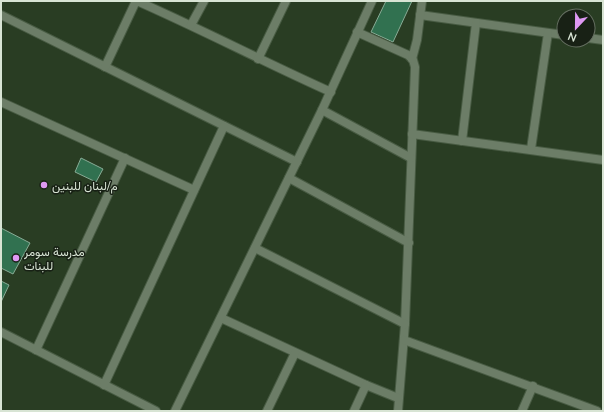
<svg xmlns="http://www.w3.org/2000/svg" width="604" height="412" viewBox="0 0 604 412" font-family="Mulish,Vazirmatn,sans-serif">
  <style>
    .building { fill: #317150; stroke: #87ab95 }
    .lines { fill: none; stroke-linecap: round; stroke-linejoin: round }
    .minor-casing { stroke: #485b43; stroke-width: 10 }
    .tertiary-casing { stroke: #485b43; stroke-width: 10 }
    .minor { stroke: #6c7d67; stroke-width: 8 }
    .tertiary { stroke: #6c7d67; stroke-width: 8 }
    .poi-dot { fill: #de98f3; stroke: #182115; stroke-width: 1.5 }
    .labels { text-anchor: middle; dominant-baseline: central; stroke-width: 3; stroke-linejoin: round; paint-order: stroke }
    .poi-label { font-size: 12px; fill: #d8e4d4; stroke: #182115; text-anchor: start }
  </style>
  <rect width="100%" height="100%" fill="#293d23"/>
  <g class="building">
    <path d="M386,1H412L393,42L371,32Z"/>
    <path d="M81,158L103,169L96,182L75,172Z"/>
    <path d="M1,228L30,243L13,274L1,268Z"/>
    <path d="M1,281L9,285L1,302Z"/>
  </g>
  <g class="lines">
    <defs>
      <g id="minor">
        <path d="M137,1C203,30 266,63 331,92"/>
        <path d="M1,15L297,162"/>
        <path d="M420,15L564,35"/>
        <path d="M191,25L204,1"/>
        <path d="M357,32L408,55L413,60L415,67L405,324L398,411"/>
        <path d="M588,38L603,40"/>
        <path d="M258,59L286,1"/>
        <path d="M412,59L417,40L422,1"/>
        <path d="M105,67L136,1"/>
        <path d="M1,102L194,190"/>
        <path d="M322,110L411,158"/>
        <path d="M412,134L603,160"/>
        <path d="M462,141L476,23"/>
        <path d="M531,149L548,33"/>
        <path d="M289,178L409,243"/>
        <path d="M255,248L405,324"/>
        <path d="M221,318L366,385L398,398"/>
        <path d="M1,332L156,411"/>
        <path d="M404,340L597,411"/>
        <path d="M36,350L125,158"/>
        <path d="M104,385L224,126"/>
        <path d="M267,411L295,353"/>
        <path d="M354,411L366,385"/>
        <path d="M522,411L533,386"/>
      </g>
      <path id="tertiary" d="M175,411L322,110L372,1"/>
    </defs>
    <use href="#minor" class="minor-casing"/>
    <use href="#tertiary" class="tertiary-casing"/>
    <use href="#minor" class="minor"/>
    <use href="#tertiary" class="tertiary"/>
  </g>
  <g class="poi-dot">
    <circle cx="44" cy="185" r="4"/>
    <circle cx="16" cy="258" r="4"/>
  </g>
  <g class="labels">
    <g class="poi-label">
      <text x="52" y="185">م/لبنان للبنين</text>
      <text x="24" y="251">مدرسة سومر<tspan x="24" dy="14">للبنات</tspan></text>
    </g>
  </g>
  <rect width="604" height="412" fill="none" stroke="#d8e4d4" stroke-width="4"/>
  <g transform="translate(576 28) rotate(202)"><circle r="19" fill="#182115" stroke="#656f61"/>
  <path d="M0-3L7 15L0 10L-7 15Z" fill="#de98f3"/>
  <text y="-6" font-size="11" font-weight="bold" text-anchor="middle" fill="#d8e4d4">N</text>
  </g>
</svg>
